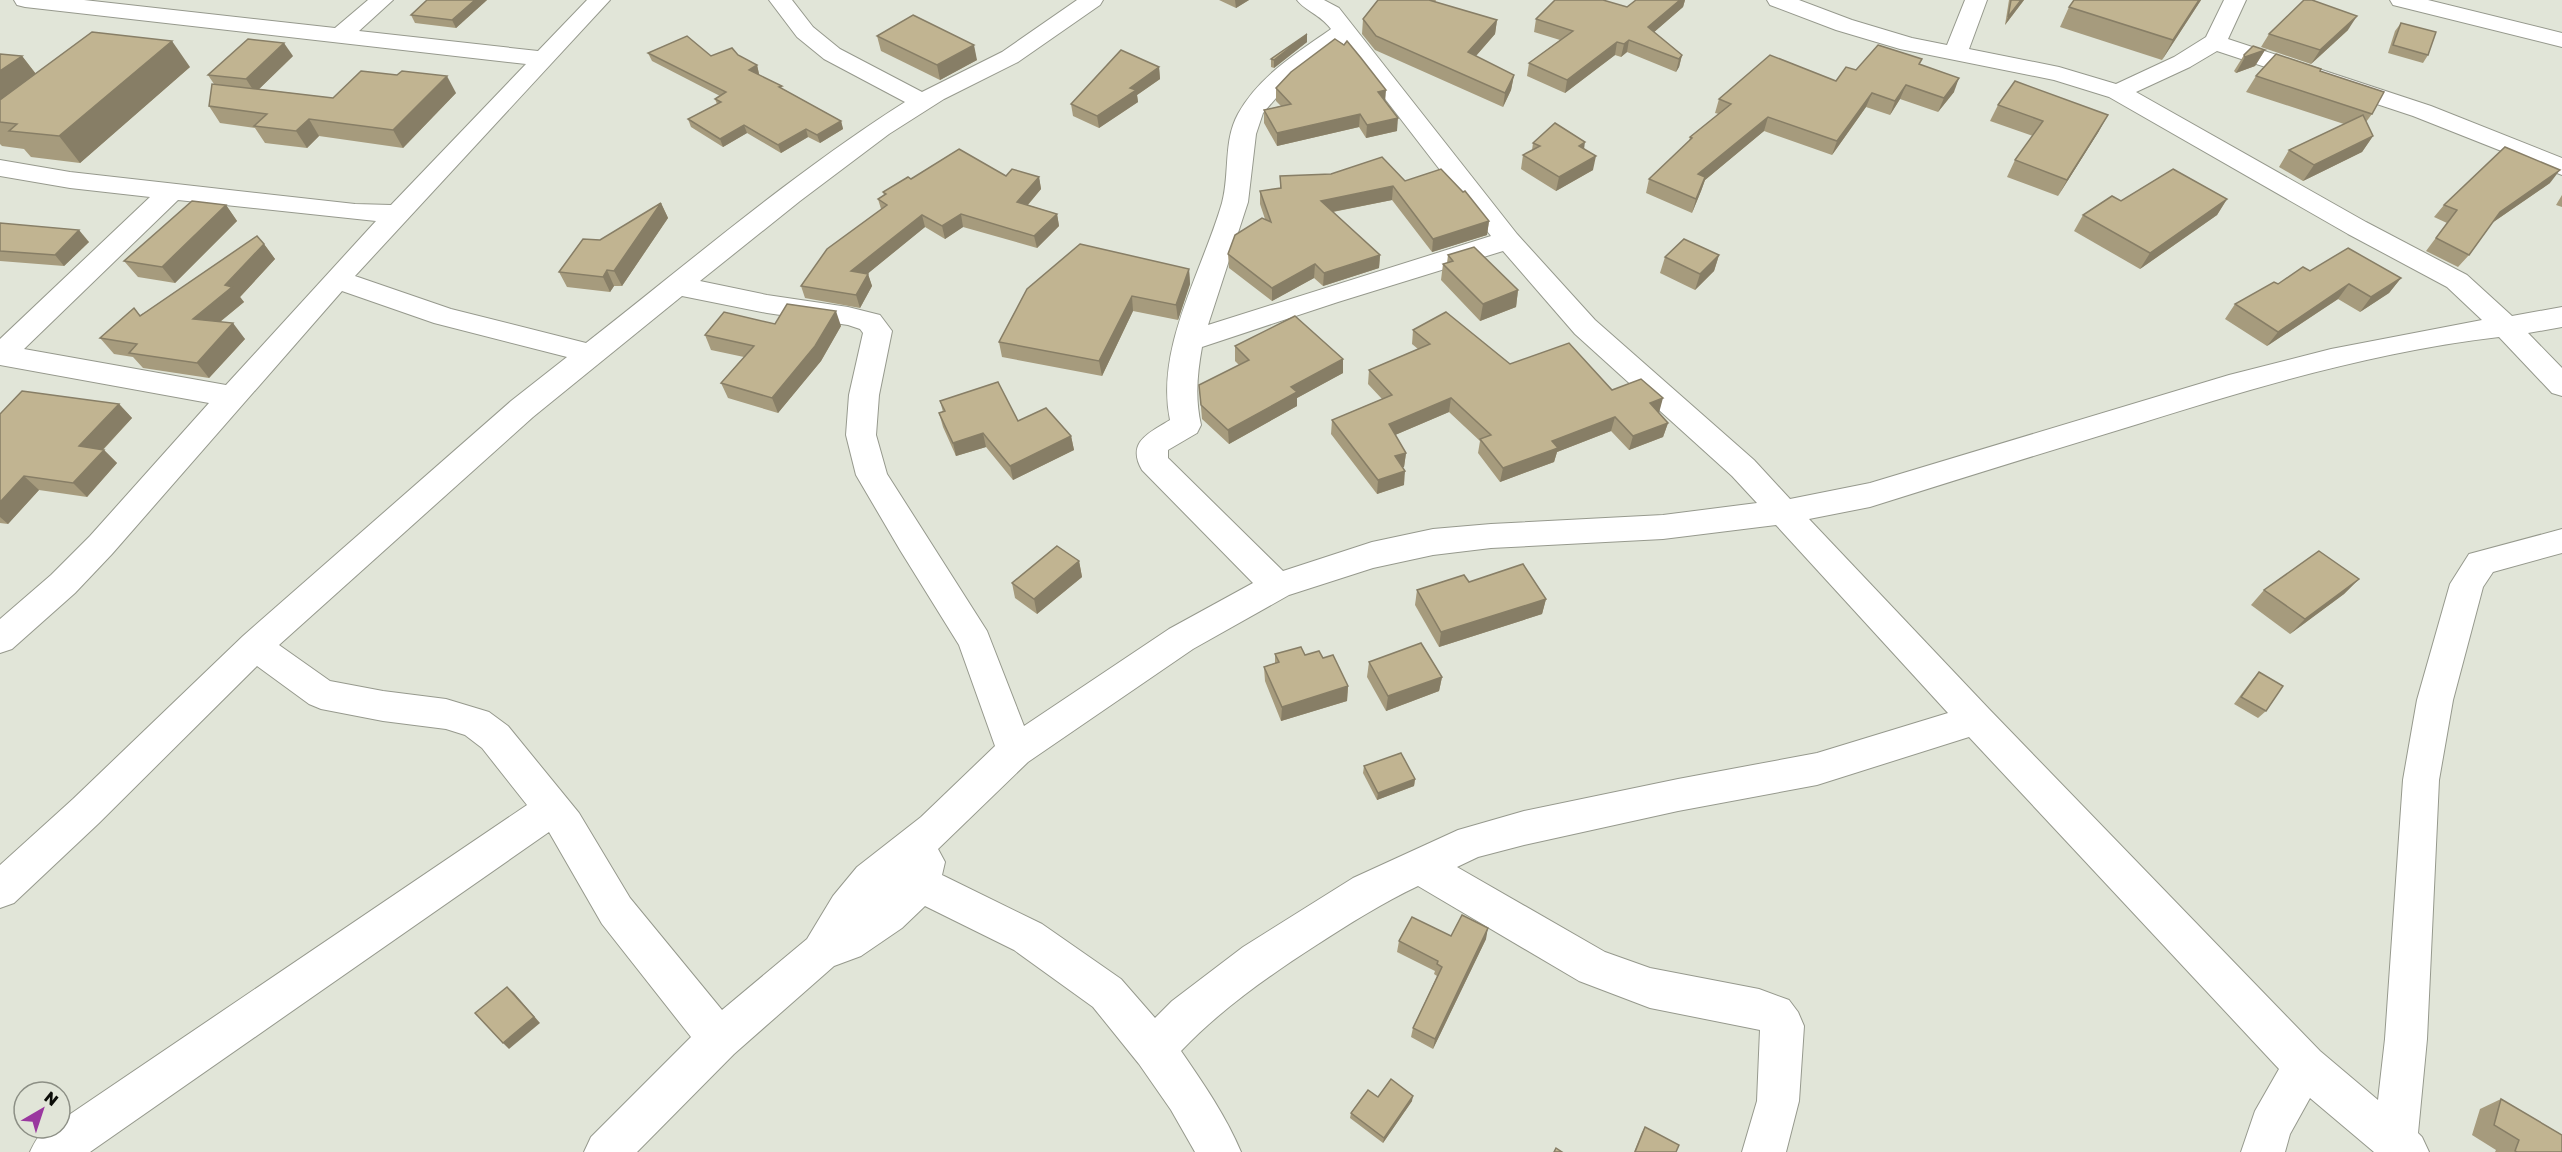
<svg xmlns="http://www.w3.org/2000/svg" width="2562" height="1152" viewBox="0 0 2562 1152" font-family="'Golos Text',sans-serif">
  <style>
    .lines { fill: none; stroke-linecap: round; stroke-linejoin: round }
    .street-casing { stroke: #96998d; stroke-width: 2 }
    .street { fill: #fff; fill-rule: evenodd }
    .wall { fill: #a69b7d }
    .shaded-wall { fill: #877e66 }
    .building { fill: #c1b491; stroke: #877e66; stroke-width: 1.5 }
  </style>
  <rect width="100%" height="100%" fill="#e1e5d8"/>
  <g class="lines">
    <defs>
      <g id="street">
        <path d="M14,0H84L335,28L368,0H393L359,31L538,51L587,0H610L355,276L451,309L586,343C691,261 793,173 905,102L824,59L797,37L769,0H792L813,27L840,49L922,92L1002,52L1077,0H1103L1100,5L1018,62L944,99L889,134L800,201L700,281L767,295L848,307L880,315L892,331L879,395L876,435L887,474L987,631L1024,726L1169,629L1253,583L1142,470C1126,442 1149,433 1170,420C1155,348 1202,272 1222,203C1230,174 1223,141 1238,114C1259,76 1297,53 1331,29C1320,14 1305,11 1297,0H1324L1339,8L1517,234L1595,320L1754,460L1790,499L1870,483L2229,375L2331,349L2482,320L2447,287L2348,234L2109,97L2054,80L1900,49L1836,30L1770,5L1767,0H1799L1852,20L1912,38L1947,45L1965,0H1987L1969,49L2059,67L2116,84L2174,57L2206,37L2224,0H2246L2228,39L2431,106L2562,158V175L2413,116L2217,51L2190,67L2136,92L2366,222L2467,275L2512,316L2562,307V327L2528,333L2562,368V396L2552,393L2499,337C2377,351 2256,387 2138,424C2049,451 1959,479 1870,507L1809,519L1989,709L2320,1051L2378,1100L2385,1039L2403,780L2417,700L2450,584L2469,554L2562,529V553L2493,572L2483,587L2453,700L2439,780L2427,1039L2418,1133L2422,1137L2429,1152H2374L2310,1098L2290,1134L2285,1152H2241L2255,1111L2279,1069L1969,737L1817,785L1678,811L1524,845L1478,857L1457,867L1605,952L1650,968L1759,989L1789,1000L1798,1012L1804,1026L1799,1101L1786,1152H1742L1757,1101L1760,1030L1650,1008L1579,981L1418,886C1382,903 1349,924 1315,946C1267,977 1220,1010 1181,1051C1203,1083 1226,1116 1241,1152H1195L1171,1110L1139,1064L1093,1007L1014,950L925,906L902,928L861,956L834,966L734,1054L637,1152H584L591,1137L691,1037L602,924L549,832L90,1152H30C37,1137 42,1128 60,1128V1121L527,805L482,748L465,735L446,729L383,721L321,709L309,704L257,666L99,823L14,903L0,908V865L73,799L243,636L511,401L567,357L434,323L342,291L112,554L75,593L12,649L0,653V619L51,575L90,536L209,403L0,365V339L150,197L70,188L0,176V160L70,172L355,204L391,205L526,64L25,7L17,5ZM1342,43L1491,236L1208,325L1248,202L1256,134L1263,113L1289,83ZM178,200L376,221L226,385L24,349ZM1503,251L1575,334L1732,476L1757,503L1663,515L1491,524L1433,529L1372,542L1283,571L1168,458V450L1197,433L1201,425C1195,398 1197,375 1202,347L1338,302ZM682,296L767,313L848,325L860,329L863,333L849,395L846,435L856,475L900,550L959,645L995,746L921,817L857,867L833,896L807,939L722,1010L630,898L579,813L508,726L489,712L446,699L383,691L330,681L279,645L533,417ZM1776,525L1948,713L1817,753L1678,779L1524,811L1458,830L1353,878L1243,947L1172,1001L1155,1018L1121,979L1042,924L942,875L945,862L938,849L1028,762L1193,649L1289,595L1373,568L1433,555L1491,548L1663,539Z"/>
        <path d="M2390,0H2428L2562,33V47L2393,5Z"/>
      </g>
    </defs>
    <use href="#street" class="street-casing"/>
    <use href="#street" class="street"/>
  </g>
  <g class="wall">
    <path d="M427,0H487L456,28L415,23L411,15Z"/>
    <path d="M1219,0H1249L1236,8Z"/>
    <path d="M1378,0H1436L1435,2L1497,20L1495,34L1476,56L1514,75L1511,90L1503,107L1375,50L1362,34L1363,19Z"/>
    <path d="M1636,0H1685L1683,7L1654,32L1682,55L1679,67L1676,72L1627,52L1621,57L1615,55L1565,93L1527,76L1529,63L1560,40L1534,32L1536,19L1627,7Z"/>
    <path d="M2009,0H2024L2005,25Z"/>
    <path d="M2074,0H2201L2162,60L2060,27L2069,7Z"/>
    <path d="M2401,23L2428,55L2423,63L2388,53L2395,31Z"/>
    <path d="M2348,30L2311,64L2261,47L2269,34Z"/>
    <path d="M1307,34V42L1274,68L1271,67V59Z"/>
    <path d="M877,36L977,60L940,80L881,51Z"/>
    <path d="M2265,50L2255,66L2236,73L2234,71L2244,55Z"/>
    <path d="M648,53L711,56L738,55L757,65L759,74H758L783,89L841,121L843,129L820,143L808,137L781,153L747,133L723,147L691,127L688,119L717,104L715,99L720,96L652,61Z"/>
    <path d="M0,54L22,56L36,74L190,67L80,163L31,157L24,149L2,146L0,144Z"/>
    <path d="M293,56L259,89L333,98L456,93L403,148L319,136L307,148L265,143L255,128L220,123L209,106L214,84L208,75Z"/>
    <path d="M1920,64L1954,92L1938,112L1900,99L1890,115L1866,107L1832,155L1764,131L1705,180L1701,191L1692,213L1646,193L1649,179L1689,142L1690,137L1719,114L1715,113L1719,99L1836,81L1856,70Z"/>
    <path d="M1159,67L1160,79L1137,95L1138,102L1099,128L1073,116L1071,104Z"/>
    <path d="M2320,71L2372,114L2366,122L2373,136L2362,152L2303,181L2279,167L2289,150L2344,124L2246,92L2256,76Z"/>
    <path d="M1276,88L1385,101L1397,131L1366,138L1359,127L1277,146L1264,123V110L1281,106L1276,101Z"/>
    <path d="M1998,105L2099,131L2058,196L2007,177L2015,160L2033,136L1990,121Z"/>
    <path d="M1533,143L1584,148L1593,170L1556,191L1521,169L1523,155L1532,150Z"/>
    <path d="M1006,176L1039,177L1041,189L1028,205L1057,214L1059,226L1037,248L963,227L945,239L925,227L867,274H868L872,286L860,308L805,298L801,286L881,209L878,199L884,195L883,192L911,179Z"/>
    <path d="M1280,176L1405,181L1489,221L1487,235L1432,252L1392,200L1333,212L1380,255L1379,268L1323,286L1314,278L1272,301L1229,268L1228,254L1265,219L1260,204V191L1280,188Z"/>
    <path d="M2550,183L2492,223L2469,255L2458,267L2426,251L2447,223L2434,217L2444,205Z"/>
    <path d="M2562,195V207L2556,205Z"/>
    <path d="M2227,199L2217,215L2140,269L2074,231L2083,215L2121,201Z"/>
    <path d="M661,203L668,218L622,286H614L610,292L567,287L559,272L600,240Z"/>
    <path d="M226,205L237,221L175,283L138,277L124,261Z"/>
    <path d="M0,223L89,242L64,266L0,261Z"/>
    <path d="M264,244L275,259L240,297L244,302L220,322L245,339L209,378L143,368L133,357L114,354L100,338Z"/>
    <path d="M1448,255L1518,290L1516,307L1480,321L1441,280L1443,264L1447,263Z"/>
    <path d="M1719,255L1714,271L1695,290L1660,273L1665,257Z"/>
    <path d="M1189,269L1190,284L1178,320L1133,311L1102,376L1002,357L999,342Z"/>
    <path d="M2310,271L2401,278L2389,293L2360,312L2338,299L2267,346L2225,319L2235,304L2278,284Z"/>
    <path d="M775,324L841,326L821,361L778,413L728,398L721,383L744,357L711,350L705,335Z"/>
    <path d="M1413,330L1510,364L1612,390L1658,413L1668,423L1663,437L1629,450L1611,431L1557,452L1554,462L1500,482L1478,453L1480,441L1449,412L1395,435L1406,453L1404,467H1403L1404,485L1377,494L1331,434L1332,420L1382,399L1368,384L1369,370L1418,349L1412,344Z"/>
    <path d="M1235,346L1343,359V373L1297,398V406L1229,444L1202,419L1199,385L1239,365L1235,361Z"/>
    <path d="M940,401L1018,421L1071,436L1074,450L1013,480L986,447L956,456L943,427L939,413L943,412Z"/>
    <path d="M119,404L132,418L103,450H104L117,463L87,497L39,490L8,524L0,523V414Z"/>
    <path d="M1079,561L1082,577L1037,614L1015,598L1012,583Z"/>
    <path d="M2359,579L2344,594L2290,634L2251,605L2264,590Z"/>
    <path d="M1469,582L1546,599L1542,614L1439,647L1415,605L1417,590Z"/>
    <path d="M1275,654L1305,655L1348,686L1347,701L1281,721L1265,681L1264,667L1275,663Z"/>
    <path d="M1369,662L1442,677L1439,691L1386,711L1367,677Z"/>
    <path d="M2259,672L2266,711L2258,718L2234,704L2252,680Z"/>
    <path d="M1364,766L1415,779L1414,786L1377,800L1363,773Z"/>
    <path d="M1451,936L1486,939L1433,1049L1411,1037L1413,1028L1437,976L1434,974L1435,971L1397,952L1399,941Z"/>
    <path d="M1378,1097L1412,1101L1383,1143L1350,1118L1351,1113Z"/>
    <path d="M2501,1099L2562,1152H2495L2496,1150L2472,1135L2480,1109Z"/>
    <path d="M1645,1127L1676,1152H1634L1642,1132Z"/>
  </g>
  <g class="shaded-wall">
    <path d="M475,0H487L456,28L452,20Z"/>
    <path d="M1235,0H1249L1236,8Z"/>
    <path d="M1680,0H1685L1683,7L1645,40L1648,27Z"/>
    <path d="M2021,0H2024L2005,25L2008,17Z"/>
    <path d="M2199,0H2201L2162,60L2173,40Z"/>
    <path d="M2357,16L2348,30L2311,64L2320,50Z"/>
    <path d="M1497,20L1495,34L1467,66L1468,52Z"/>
    <path d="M1307,34V42L1274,68V60Z"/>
    <path d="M1629,40L1627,52L1621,57L1624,44Z"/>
    <path d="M172,41L190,67L80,163L59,136Z"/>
    <path d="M1617,42L1615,55L1565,93L1567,80Z"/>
    <path d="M284,43L293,56L255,93L246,79Z"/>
    <path d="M974,45L977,60L940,80L937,65Z"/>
    <path d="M2265,50L2255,66L2236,73L2245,57Z"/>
    <path d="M1682,55L1679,67L1676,72L1679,59Z"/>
    <path d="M22,56L42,82L0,113V71Z"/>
    <path d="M757,65L759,74L752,78L749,70Z"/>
    <path d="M1159,67L1160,79L1137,95L1138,102L1099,128L1097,116L1130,88Z"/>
    <path d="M1514,75L1511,90L1503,107L1505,93Z"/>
    <path d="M447,76L456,93L403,148L393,130Z"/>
    <path d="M1959,78L1954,92L1938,112L1944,98Z"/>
    <path d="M1906,85L1900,99L1890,115L1895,101Z"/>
    <path d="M1386,90L1385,103L1378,92Z"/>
    <path d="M1872,93L1866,107L1832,155L1837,141Z"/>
    <path d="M1360,114L1359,127L1277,146V133Z"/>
    <path d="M2108,115L2099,131L2058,196L2067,180Z"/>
    <path d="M1768,117L1764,131L1705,180L1701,191L1692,213L1696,199L1698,174Z"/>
    <path d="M1398,118L1397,131L1366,138L1367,125Z"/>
    <path d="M309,119L319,136L307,148L296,131Z"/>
    <path d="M841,121L843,129L820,143L817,135Z"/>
    <path d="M744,125L747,133L723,147L720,139Z"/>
    <path d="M806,129L808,137L781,153L778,145Z"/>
    <path d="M2373,136L2362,152L2303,181L2314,165Z"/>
    <path d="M1585,142L1583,156L1579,146Z"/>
    <path d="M1596,156L1593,170L1556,191L1559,177Z"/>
    <path d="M2560,170L2550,183L2489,225L2500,212Z"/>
    <path d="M1039,177L1041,189L1019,215L1017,202Z"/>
    <path d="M1393,186L1392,200L1321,214V201Z"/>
    <path d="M2227,199L2217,215L2140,269L2150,253Z"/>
    <path d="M661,203L668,218L622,286L614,271Z"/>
    <path d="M226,205L237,221L175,283L162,267Z"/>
    <path d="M961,214L963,227L945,239L942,226Z"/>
    <path d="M1057,214L1059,226L1037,248L1034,236Z"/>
    <path d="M922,215L925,227L855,284L851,271Z"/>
    <path d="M1489,221L1487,235L1432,252L1433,239Z"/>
    <path d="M79,230L89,242L64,266L55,255Z"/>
    <path d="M264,244L275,259L240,297L244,302L205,334L193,319Z"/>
    <path d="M1380,255L1379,268L1323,286L1324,273Z"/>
    <path d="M1719,255L1714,271L1695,290L1700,274Z"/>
    <path d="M1315,264L1314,278L1272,301V288Z"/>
    <path d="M1189,269L1190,284L1178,320L1176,305Z"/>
    <path d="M607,270L614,286L610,292L603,277Z"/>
    <path d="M868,274L872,286L860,308L856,295Z"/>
    <path d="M2401,278L2389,293L2360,312L2371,297Z"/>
    <path d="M2349,284L2338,299L2267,346L2278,332Z"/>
    <path d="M1518,290L1516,307L1480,321L1483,304Z"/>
    <path d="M1132,296L1133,311L1102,376L1099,361Z"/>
    <path d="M836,311L841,326L821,361L778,413L772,398Z"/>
    <path d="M233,323L245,339L209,378L197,363Z"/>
    <path d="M1343,359V373L1297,398V406L1229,444L1228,430L1291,387Z"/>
    <path d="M1451,398L1449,412L1388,438L1389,424Z"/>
    <path d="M1663,398L1659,413L1650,403Z"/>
    <path d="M119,404L132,418L93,460L79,446Z"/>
    <path d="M1615,417L1611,431L1557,452L1554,462L1500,482L1503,468L1552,441Z"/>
    <path d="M1668,423L1663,437L1629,450L1633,436Z"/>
    <path d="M983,433L986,447L956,456L953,443Z"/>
    <path d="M1071,436L1074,450L1013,480L1010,466Z"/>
    <path d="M104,450L117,463L87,497L73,483Z"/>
    <path d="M1406,453L1404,467L1393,470L1395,456Z"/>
    <path d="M1405,471L1404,485L1377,494L1378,480Z"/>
    <path d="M24,476L39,490L8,524L0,517V502Z"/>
    <path d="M1079,561L1082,577L1037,614L1034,599Z"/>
    <path d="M2359,579L2344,594L2290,634L2305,619Z"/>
    <path d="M1546,599L1542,614L1439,647L1441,632Z"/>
    <path d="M1442,677L1439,691L1386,711L1388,696Z"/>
    <path d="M1348,686L1347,701L1281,721L1282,707Z"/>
    <path d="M1415,779L1414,786L1377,800L1378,793Z"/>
    <path d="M1488,928L1486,939L1433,1049L1435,1039Z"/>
    <path d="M507,987L514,993L540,1023L509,1049L503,1043Z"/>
    <path d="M1413,1096L1412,1101L1383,1143L1384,1138Z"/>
  </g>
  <g class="building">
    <path d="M427,0H475L452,20L411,15Z"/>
    <path d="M1378,0H1429L1497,20L1468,52L1514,75L1505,93L1376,36L1363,19Z"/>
    <path d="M1555,0H1603L1627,7L1636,0H1680L1648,27L1682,55L1679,59L1629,40L1624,44L1617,42L1567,80L1529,63L1573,31L1536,19Z"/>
    <path d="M2011,0H2021L2008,17Z"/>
    <path d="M2074,0H2199L2173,40L2069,7Z"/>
    <path d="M2304,0H2312L2357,16L2320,50L2269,34Z"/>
    <path d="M913,15L974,45L937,65L877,36Z"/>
    <path d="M2401,23L2436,32L2428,55L2393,45Z"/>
    <path d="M92,32L172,41L59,136L9,131L17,124L0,122V100Z"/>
    <path d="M1307,34L1274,60L1271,59Z"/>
    <path d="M687,36L711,56L732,48L738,55L757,65L749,70L782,86L779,87L841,121L817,135L806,129L778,145L744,125L720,139L688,119L721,102L715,99L726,92L648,53Z"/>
    <path d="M248,39L284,43L246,79L208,75Z"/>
    <path d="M1335,39L1344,45L1347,41L1361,58L1386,90L1378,92L1398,118L1367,125L1360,114L1277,133L1264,110L1291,104L1276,88L1291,72Z"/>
    <path d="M1878,45L1922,59L1919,64L1959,78L1944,98L1906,85L1895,101L1872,93L1837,141L1768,117L1698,174L1705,177L1696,199L1649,179L1692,138L1690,137L1731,104L1719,99L1770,55L1836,81L1846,67L1856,70Z"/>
    <path d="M2253,46L2265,50L2245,57L2244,55Z"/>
    <path d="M1121,50L1159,67L1130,88L1136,90L1097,116L1071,104Z"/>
    <path d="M0,54L22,56L0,71Z"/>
    <path d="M2276,54L2321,69L2320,71L2384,92L2372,114L2256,76Z"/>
    <path d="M361,71L397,75L402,71L447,76L393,130L309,119L296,131L254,126L267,114L209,106L212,84L333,98Z"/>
    <path d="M2015,81L2108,115L2067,180L2015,160L2043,121L1998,105Z"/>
    <path d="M2363,115L2373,136L2314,165L2289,150Z"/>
    <path d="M1555,123L1585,142L1579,146L1596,156L1559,177L1523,155L1540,146L1533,143Z"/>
    <path d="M2505,147L2560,170L2500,212L2469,255L2436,238L2457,210L2444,205Z"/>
    <path d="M959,149L1006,176L1012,169L1039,177L1017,202L1057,214L1034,236L961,214L942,226L922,215L851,271L868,274L856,295L801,286L827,249L887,205L878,199L886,194L883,192L908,177L911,179Z"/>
    <path d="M1382,157L1405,181L1441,169L1463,192L1465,191L1489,221L1433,239L1393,186L1321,201L1380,255L1324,273L1315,264L1272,288L1228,254L1235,235L1262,218L1271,222L1260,191L1281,188L1280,176L1331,174Z"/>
    <path d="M2173,169L2227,199L2150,253L2083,215L2112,196L2121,201Z"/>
    <path d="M192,201L226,205L162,267L124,261Z"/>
    <path d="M661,203L614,271L607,270L603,277L559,272L583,239L600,240Z"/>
    <path d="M0,223L79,230L55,255L0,251Z"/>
    <path d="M257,236L264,244L225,285L232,287L193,319L233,323L197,363L129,353L137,344L100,338L134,308L140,316Z"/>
    <path d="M1684,239L1719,255L1700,274L1665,257Z"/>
    <path d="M1080,244L1189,269L1176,305L1132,296L1099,361L999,342L1027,289Z"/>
    <path d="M1474,247L1518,290L1483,304L1443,264L1453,261L1448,255Z"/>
    <path d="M2348,248L2401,278L2371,297L2349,284L2278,332L2235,304L2274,282L2278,284L2303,267L2310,271Z"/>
    <path d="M787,304L836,311L815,346L772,398L721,383L754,346L705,335L724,312L775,324Z"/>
    <path d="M1446,312L1510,364L1569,343L1612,390L1641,379L1663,398L1650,403L1668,423L1633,436L1615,417L1552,441L1558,448L1503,468L1480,439L1491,435L1451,398L1389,424L1406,453L1395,456L1405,471L1378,480L1332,420L1392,395L1369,370L1430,344L1413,330Z"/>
    <path d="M1295,316L1343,359L1291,387L1297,392L1228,430L1201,405L1199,385L1249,360L1235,346Z"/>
    <path d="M998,382L1018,421L1046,408L1071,436L1010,466L983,433L953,443L939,413L945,411L940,401Z"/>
    <path d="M22,391L119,404L79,446L104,450L73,483L24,476L0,502V414Z"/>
    <path d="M1057,546L1079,561L1034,599L1012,583Z"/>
    <path d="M2319,551L2359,579L2305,619L2264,590Z"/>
    <path d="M1523,564L1546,599L1441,632L1417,590L1464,575L1469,582Z"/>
    <path d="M1421,643L1442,677L1388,696L1369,662Z"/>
    <path d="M1301,647L1305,655L1319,651L1323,658L1333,655L1348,686L1282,707L1264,667L1279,662L1275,654Z"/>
    <path d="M2259,672L2283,686L2266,711L2241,697Z"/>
    <path d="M1401,753L1415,779L1378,793L1364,766Z"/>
    <path d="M1462,915L1488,928L1435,1039L1413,1028L1442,967L1437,964L1438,961L1399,941L1412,917L1451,936Z"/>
    <path d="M507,987L534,1017L503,1043L475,1013Z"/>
    <path d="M1391,1079L1413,1096L1384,1138L1351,1113L1368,1090L1378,1097Z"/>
    <path d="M2501,1099L2562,1135V1152H2517L2515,1151L2519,1140L2494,1125Z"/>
    <path d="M1645,1127L1679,1145L1676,1152H1635Z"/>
    <path d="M1556,1148L1562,1152H1554Z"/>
  </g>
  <g transform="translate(42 1110) rotate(39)"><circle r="28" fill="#e1e5d8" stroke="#8c8f85" stroke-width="1.5"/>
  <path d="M0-4.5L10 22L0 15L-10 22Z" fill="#9a389f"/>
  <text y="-9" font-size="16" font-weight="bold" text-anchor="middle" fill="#0c0d09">N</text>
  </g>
</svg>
